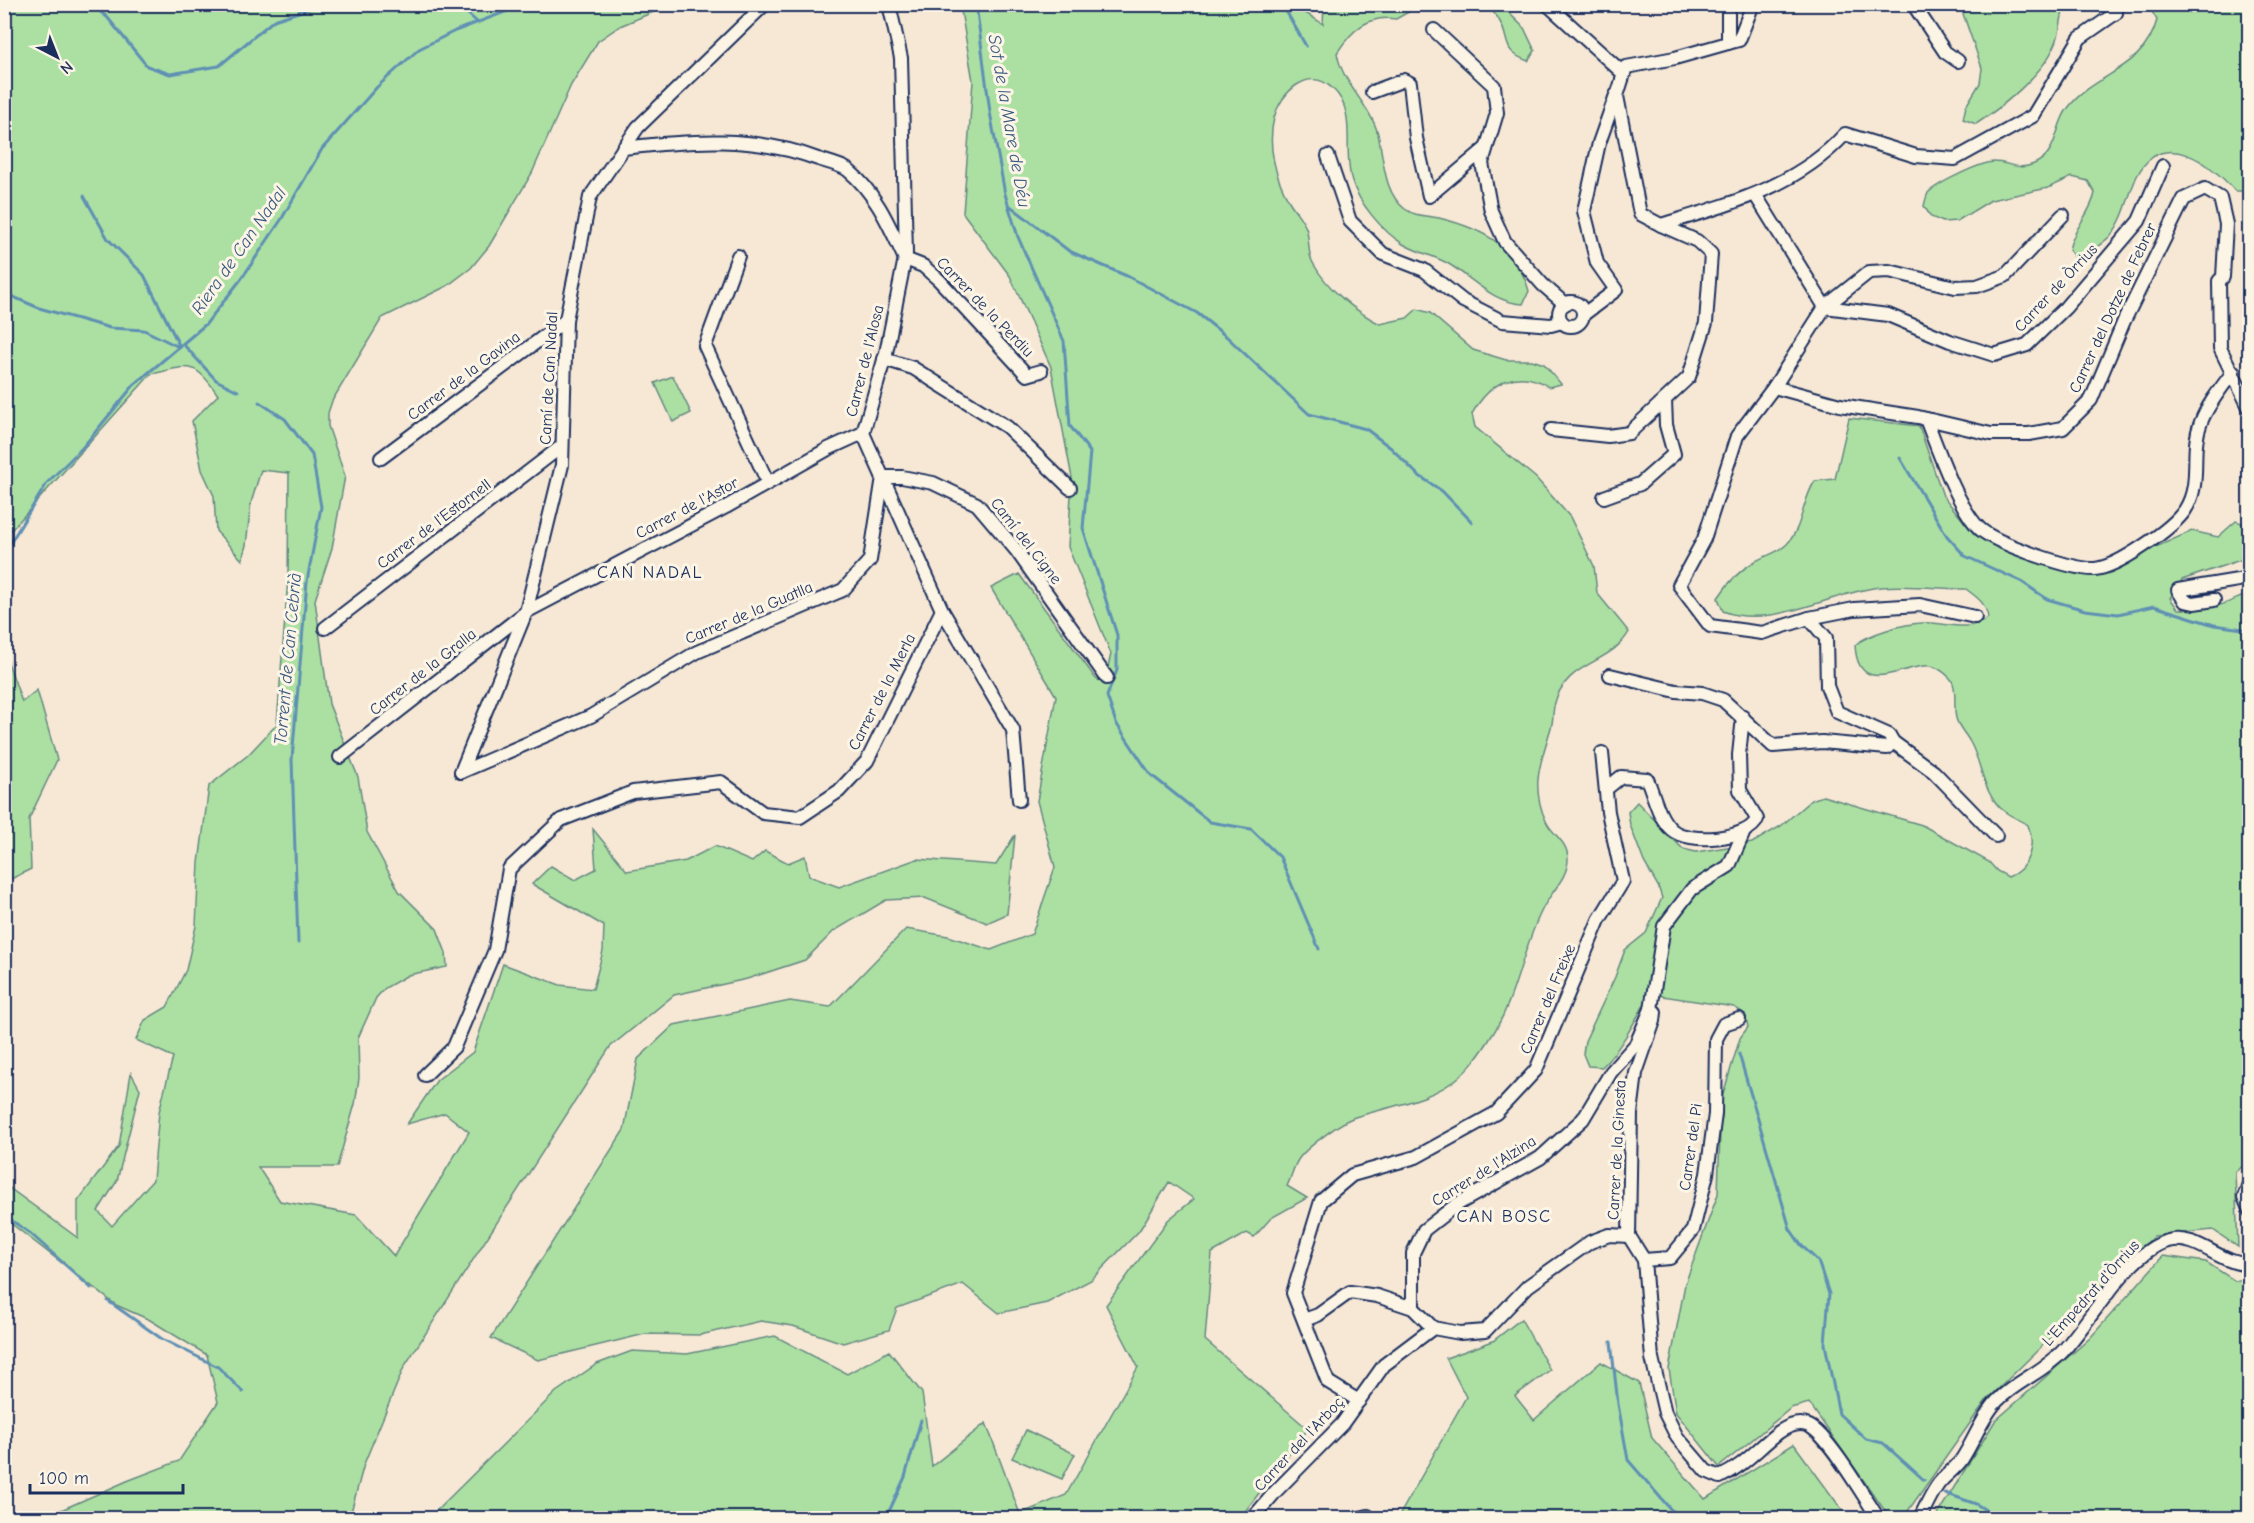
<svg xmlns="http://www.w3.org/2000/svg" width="2254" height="1523" viewBox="0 0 2254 1523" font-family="'Comic Neue',sans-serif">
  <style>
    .green { fill: #ace0a2; stroke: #648880; stroke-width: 1.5 }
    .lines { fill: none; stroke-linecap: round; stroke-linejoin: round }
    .stream { stroke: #5f90b4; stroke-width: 3 }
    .minor-casing { stroke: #1b2f5e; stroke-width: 16 }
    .minor { stroke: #fcf5e5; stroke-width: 12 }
    .labels { text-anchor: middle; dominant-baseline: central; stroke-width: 6; stroke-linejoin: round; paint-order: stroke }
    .street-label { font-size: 16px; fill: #1b2f5e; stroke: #fcf5e5 }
    .water-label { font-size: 18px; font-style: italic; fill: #375882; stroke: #fcf5e5 }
    .neighbourhood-label { font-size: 18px; letter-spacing: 1.5px; fill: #1b2f5e; stroke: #fcf5e5 }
  </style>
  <rect width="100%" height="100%" fill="#f7e8d5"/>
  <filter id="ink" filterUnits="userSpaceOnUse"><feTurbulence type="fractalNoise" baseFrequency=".0167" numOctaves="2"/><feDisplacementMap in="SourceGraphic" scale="12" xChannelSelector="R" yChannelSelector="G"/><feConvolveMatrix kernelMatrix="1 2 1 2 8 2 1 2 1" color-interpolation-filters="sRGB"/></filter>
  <g filter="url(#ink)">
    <g class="green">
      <path d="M5,5H670L620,26L598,41L571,85L532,173L489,246L471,268L447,286L382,318L332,401L328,413V426L345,476L332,548L315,600L329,704L358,777L367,832L399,891L437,929L446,953L447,967L408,975L385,988L376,998L358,1038L359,1078L355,1104L337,1167H258L280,1201L356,1215L394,1256L469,1132L445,1113L407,1124L437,1080L473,1052L503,964L560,985L593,989L603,951L604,926L532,884L551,866L575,880L596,869L593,829L627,871L686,861L715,846L752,862L765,851L788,863L805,856L809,876L839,887L917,859L996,865L1015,835L1007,914L987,923L925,898L886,900L834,931L805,960L747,979L674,995L610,1047L404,1367L364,1464L351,1512L289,1518H43L127,1481L179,1461L218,1402L207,1355L150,1320L116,1305L13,1225L5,1213V1185L78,1238V1201L119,1146L131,1073L140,1089L117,1181L98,1211L112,1226L153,1180L159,1112L173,1057L136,1040L145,1020L167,1007L186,970L196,926L199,863L209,786L248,755L277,724L288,578L289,473L261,470L251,503L246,545L242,560L216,531L214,496L202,470L192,421L218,395C194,359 189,366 151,374L5,537Z"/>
      <path d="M960,5H1293L1323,24L1324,5H1421L1396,19C1368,14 1351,31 1337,53C1342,84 1370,104 1378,134C1384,159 1383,192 1405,209C1416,217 1427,215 1439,218C1484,229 1516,246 1529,291L1523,304C1495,303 1475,281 1452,266C1437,256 1418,253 1403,244C1382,231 1359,203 1352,181C1342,152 1358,112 1333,89C1309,65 1281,92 1274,118C1267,145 1275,177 1289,201C1294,210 1302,218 1306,228C1310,239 1307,253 1313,263C1327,289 1355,311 1380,324L1407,318L1417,309L1430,313L1473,350L1506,360H1532L1544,364L1561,384L1549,387C1518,366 1489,383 1472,414L1475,427L1536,478L1570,517L1594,566L1597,593L1629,632C1610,666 1565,660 1554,706C1553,712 1553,718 1552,724C1542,760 1529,784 1546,821C1552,835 1568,841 1568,859C1568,878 1550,893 1542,910C1522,949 1516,1000 1491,1037C1483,1050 1472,1066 1460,1076C1434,1100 1387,1107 1355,1117C1342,1121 1309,1146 1300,1157C1293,1166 1292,1176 1287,1186L1307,1198L1271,1218L1254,1237L1247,1233L1212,1253L1205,1340L1308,1429L1240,1518H429L556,1392L597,1364L632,1351L687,1354L775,1336L847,1374L889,1351L922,1393L932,1466L986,1423L1020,1514L1066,1495L1138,1367L1106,1305L1168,1220L1194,1199L1169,1182L1139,1231L1091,1280L1047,1303L999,1313L963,1284L897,1308L889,1330L843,1343L793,1326L761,1321L700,1335L645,1334L538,1360L491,1338L624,1130L638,1059L674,1025L790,1001L830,1007L906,929L948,936L991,950L1032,934L1055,867L1037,801L1056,696L991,588L1019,574L1096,679L1104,683L1111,654L1068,547L1072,478L1051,367L1010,276L963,213L973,81Z"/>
      <path d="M1486,5H1501L1524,28L1535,51L1528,61C1500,51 1511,40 1499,20C1496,14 1490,9 1486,5Z"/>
      <path d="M1960,5H2065C2060,18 2061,33 2055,45C2043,74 2001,108 1976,124L1963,119L1966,106L1980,83L1982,68Z"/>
      <path d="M2148,5H2249V191H2235C2211,164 2163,126 2137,176C2128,195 2125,218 2111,235C2102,245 2088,253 2077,260L2069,250C2073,228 2091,214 2095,193L2088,181L2072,177L2048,188L1991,200L1957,221L1943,222L1931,217L1924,206C1925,202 1926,197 1928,193C1936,184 1981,162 1994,162C2008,162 2018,171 2034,164C2059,153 2054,126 2068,108C2095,72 2144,71 2157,20Z"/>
      <path d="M673,376L691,413L673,422L655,383Z"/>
      <path d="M1849,418L1919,426L1943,496L1975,535L2042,563L2095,574L2192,531L2218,537L2236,521L2248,525L2249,557L2182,580L2170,598L2178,609C2213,611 2218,606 2249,594L2250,1161L2235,1172L2238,1247L2213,1230L2154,1236L1985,1402L1903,1518H1890L1809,1403L1791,1408L1719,1467L1676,1413L1669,1369L1685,1284L1718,1194L1721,1101L1740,1038L1748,1027L1745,1014L1734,1007L1650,994C1637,1017 1621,1049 1602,1067L1588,1066L1583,1054L1585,1041L1615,977L1625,950L1646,933L1662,898L1658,886L1644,862L1630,825L1628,812L1637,802L1683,849L1696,852L1752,843L1781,826L1811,800L1823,796L1922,825L1989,862L1997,871L2008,877C2029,869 2036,845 2028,825C2021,820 2011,817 2004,811C1982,794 1983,765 1970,742C1966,734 1958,727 1956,718C1953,707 1958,687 1950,678C1945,673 1938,667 1931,666C1906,662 1858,701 1855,645C1868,634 1903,624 1921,623C1945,621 1967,634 1988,618C1986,603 1978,598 1966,589C1938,589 1894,583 1868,589C1825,597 1766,629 1723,611L1718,598C1727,584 1740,570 1754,562C1765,555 1777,554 1787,544C1803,527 1802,500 1815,481L1835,479Z"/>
      <path d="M4,651L22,702L37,690L57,760L29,819L31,869L5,882Z"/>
      <path d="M2163,1256L2206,1262L2235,1281L2249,1278V1518H1935L1995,1421L2090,1338Z"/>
      <path d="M1521,1319L1550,1370L1515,1396L1534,1420L1601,1362L1639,1383L1652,1438L1705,1499L1794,1444L1848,1518H1398L1466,1397L1446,1358L1493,1341Z"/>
      <path d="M1026,1430L1075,1454L1062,1479L1012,1458Z"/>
    </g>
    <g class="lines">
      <g class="stream">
        <path d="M90,4L107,17L147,66L170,74L219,66L274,20L323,4"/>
        <path d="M457,4L478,23"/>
        <path d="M976,4L990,112L1005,194L1018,237L1064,341L1070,426L1090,452L1083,528L1117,635V670L1107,696L1116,723L1150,774L1210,822L1251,829L1280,857L1319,949"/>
        <path d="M1282,4L1306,46"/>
        <path d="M84,196L108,239L144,275L179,345"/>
        <path d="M1009,205L1069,251L1129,277L1197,313L1227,337L1309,414L1366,429L1391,448L1418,475L1442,491L1472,522"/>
        <path d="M4,293L39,308L110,328L144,330L179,347"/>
        <path d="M183,344L216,380L238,391"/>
        <path d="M259,402L285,419L312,455L321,507L307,581L292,759L298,943"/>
        <path d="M1900,458L1947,536L1965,556L2022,582L2047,599L2085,610L2118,614L2154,606L2214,625L2250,630"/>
        <path d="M4,553L47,483L83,447L134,385L206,324L242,278L281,220L322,149L377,87L419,49L455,31L526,4"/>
        <path d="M4,658V684"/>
        <path d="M1739,1054L1790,1229L1801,1245L1818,1261L1829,1294L1825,1344L1839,1414L1866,1439L1883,1443L1924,1480"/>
        <path d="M4,1215L31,1234L91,1288"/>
        <path d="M108,1301L162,1339L218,1367L243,1392"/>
        <path d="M1611,1342L1618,1404L1628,1460L1678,1518"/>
        <path d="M1945,1493L1976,1504L1999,1518"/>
        <path d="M886,1518L905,1477L921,1420"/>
      </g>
      <defs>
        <g id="minor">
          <path d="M889,4L901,58L906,253L886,353L863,433L942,610L1013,730L1019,800"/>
          <path d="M1547,4L1624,74L1622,79"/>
          <path d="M1728,4V43L1675,58L1626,67L1617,96L1640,214L1661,225C1727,205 1797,187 1845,134L1916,156L1955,159L2033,116L2080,38L2116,13"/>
          <path d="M1913,4L1945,52L1958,61"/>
          <path d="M1434,30L1494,86L1497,113L1482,163L1491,211L1505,242L1543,285L1565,304"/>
          <path d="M1728,43L1739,40L1753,4"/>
          <path d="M1372,92L1404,80L1410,83L1416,138L1429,196L1486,148"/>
          <path d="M623,148C691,140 754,135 818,159C827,162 841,165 848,170C876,193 890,227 905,259L923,266L939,280L1027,375L1041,371"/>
          <path d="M1328,156L1350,221L1383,254L1424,270L1463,301L1502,321L1551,325L1562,322"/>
          <path d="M738,256L705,346L768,483"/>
          <circle cx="1571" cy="314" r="12"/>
          <path d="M1825,307L1888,315L1950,341L1994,355L2027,345L2065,308L2139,221L2163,166"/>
          <path d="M1825,307L1869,272L1889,271L1955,287L1977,286L2005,276L2063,215"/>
          <path d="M1584,314L1616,290L1597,263L1584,211L1599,143L1616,95"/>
          <path d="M884,359L913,368L1007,427L1070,488"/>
          <path d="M1774,387L1840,405L1918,417L1991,434H2029L2063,428L2091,400L2124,321L2184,199L2205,189L2220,198L2226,224L2223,277L2219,281L2220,348L2250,409"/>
          <path d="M1926,419C1937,447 1959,510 1980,529C1997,544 2073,570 2095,569C2118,567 2173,528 2185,510C2203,482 2189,452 2201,422C2208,404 2222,387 2233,372"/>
          <path d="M1551,430L1608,436L1629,433L1689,377L1706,323L1711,254L1697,241L1661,225"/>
          <path d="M381,458L566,320"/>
          <path d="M1604,497L1640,484L1674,454L1666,425L1665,400"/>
          <path d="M2214,600L2194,603L2185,601L2178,590L2250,578"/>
          <path d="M1809,618L1854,609L1920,605L1975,617"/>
          <path d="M325,628L562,446"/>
          <path d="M1610,675L1676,691L1702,693L1723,700L1773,746L1822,742L1887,748L1893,742L1889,735L1837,712L1827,686L1826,638L1809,618L1762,633L1710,626L1679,585L1704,539L1737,436L1774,387L1825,307L1756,196"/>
          <path d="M1893,742L1934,772L1996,836"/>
          <path d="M340,757L526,612L726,507L828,449L863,433"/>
          <path d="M461,772L591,716L697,652L843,590L870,560L883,477H902L933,483L977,504L1016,550L1107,678"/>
          <path d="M461,772L526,612L562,465L566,320L590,197L638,127L765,4"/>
          <path d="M1606,789L1621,777L1647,779C1654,795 1658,818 1672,830C1688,844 1749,840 1757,819L1740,790L1739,755L1743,717"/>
          <path d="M1651,1009L1655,1012L1654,1021L1636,1073L1631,1113L1629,1236L1644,1260L1652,1358L1665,1413L1677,1437L1706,1471L1720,1477C1744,1466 1759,1447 1779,1432C1788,1426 1799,1421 1809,1426C1828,1435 1865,1498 1878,1518"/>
          <path d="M425,1075L454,1047L495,950L509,869L561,820L633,792L721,782L763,813L800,817L839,791L867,761L942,610"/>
          <path d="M2250,1181L2244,1197L2250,1211"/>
          <path d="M1644,1260L1670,1258L1693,1230L1707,1174L1715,1114L1716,1039L1724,1024L1739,1019"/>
          <path d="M1413,1308V1253L1424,1230L1456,1205L1540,1158L1583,1119L1611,1072L1636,1044L1651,1009L1664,926L1692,889L1729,866L1743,834"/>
          <path d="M1304,1320L1318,1315L1350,1292L1377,1296L1413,1308L1433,1328"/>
          <path d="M1359,1401L1328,1382L1293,1293L1321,1201L1352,1175L1416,1157L1496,1113L1536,1070L1599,920L1623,881L1608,812L1602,753"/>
          <path d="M1253,1518L1276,1491L1342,1424L1384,1365L1433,1328L1460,1333L1485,1331L1528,1286L1590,1242L1609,1235L1629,1236"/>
          <path d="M1360,1518L1368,1516"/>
          <path d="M1920,1518C1925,1508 1930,1496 1937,1486C1943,1476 1955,1470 1962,1459C1974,1441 1982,1417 1997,1401C2016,1381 2042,1373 2062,1352C2090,1322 2129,1251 2168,1241C2198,1233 2221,1266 2250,1264"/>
        </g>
      </defs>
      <use href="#minor" class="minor-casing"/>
      <use href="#minor" class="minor"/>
    </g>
  </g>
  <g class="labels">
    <g class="street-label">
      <text transform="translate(2056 288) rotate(-47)">Carrer de Òrrius</text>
      <text transform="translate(985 307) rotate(46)">Carrer de la Perdiu</text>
      <text transform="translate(2113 308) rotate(-65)">Carrer del Dotze de Febrer</text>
      <text transform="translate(865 361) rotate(-76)">Carrer de l'Alosa</text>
      <text transform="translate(464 376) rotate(-37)">Carrer de la Gavina</text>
      <text transform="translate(549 378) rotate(-87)">Camí de Can Nadal</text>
      <text transform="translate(687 508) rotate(-28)">Carrer de l'Astor</text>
      <text transform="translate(434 524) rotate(-37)">Carrer de l'Estornell</text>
      <text transform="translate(1026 541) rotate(52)">Camí del Cigne</text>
      <text transform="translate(749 613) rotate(-23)">Carrer de la Guatlla</text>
      <text transform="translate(423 672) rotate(-38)">Carrer de la Gralla</text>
      <text transform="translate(882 692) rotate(-63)">Carrer de la Merla</text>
      <text transform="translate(1548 999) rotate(-67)">Carrer del Freixe</text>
      <text transform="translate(1691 1147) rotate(-82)">Carrer del Pi</text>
      <text transform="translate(1617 1150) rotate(-87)">Carrer de la Ginesta</text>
      <text transform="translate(1484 1171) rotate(-32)">Carrer de l'Alzina</text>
      <text transform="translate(2091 1293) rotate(-48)">L'Empedrat d'Òrrius</text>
      <text transform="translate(1299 1444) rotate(-47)">Carrer del l'Arboç</text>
    </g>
    <g class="water-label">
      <text transform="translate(1009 121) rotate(80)">Sot de la Mare de Déu</text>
      <text transform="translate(239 251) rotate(-55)">Riera de Can Nadal</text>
      <text transform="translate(288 659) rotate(-85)">Torrent de Can Cebrià</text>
    </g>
    <g class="neighbourhood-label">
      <text x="650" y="572">CAN NADAL</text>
      <text x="1504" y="1216">CAN BOSC</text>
    </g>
  </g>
  <rect width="2254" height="1523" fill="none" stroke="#fcf5e5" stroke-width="24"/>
  <rect x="12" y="12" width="2230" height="1499" fill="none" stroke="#1b2f5e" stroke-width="2" filter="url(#ink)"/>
  <g transform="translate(57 57) rotate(138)" stroke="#fcf5e5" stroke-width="4.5" paint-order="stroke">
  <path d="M0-4.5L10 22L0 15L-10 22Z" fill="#1b2f5e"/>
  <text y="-9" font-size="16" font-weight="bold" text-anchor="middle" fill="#1b2f5e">N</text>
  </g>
  <path d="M30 1484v9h153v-9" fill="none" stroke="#1b2f5e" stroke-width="3"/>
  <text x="39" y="1484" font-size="18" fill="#1b2f5e" stroke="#fcf5e5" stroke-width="4.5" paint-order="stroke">100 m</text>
</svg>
